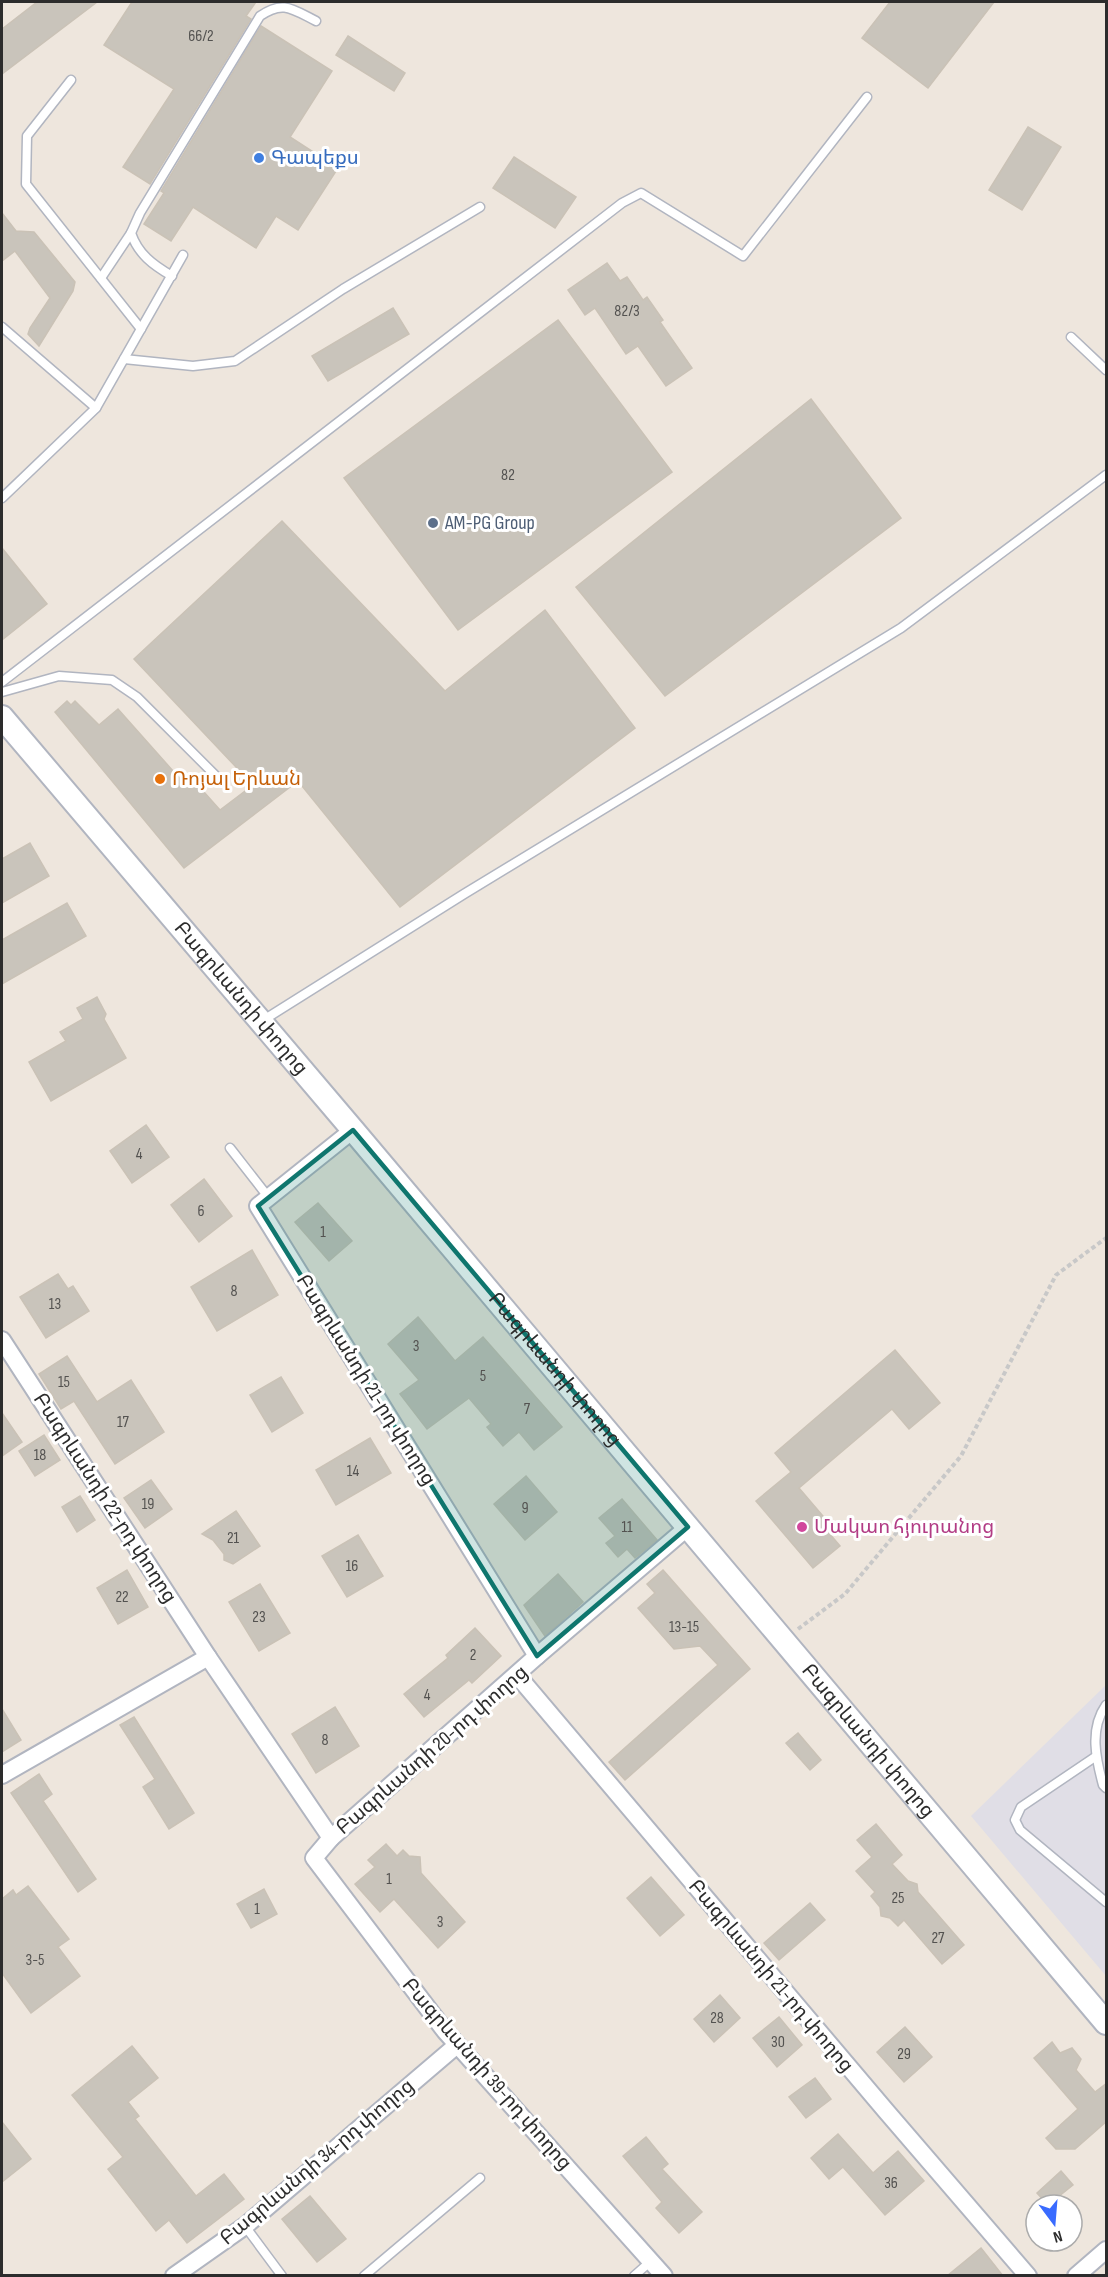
<svg xmlns="http://www.w3.org/2000/svg" width="1108" height="2277" viewBox="0 0 1108 2277" font-family="'Sofia Sans Condensed','Noto Sans Armenian',sans-serif">
  <style>
    .industrial { fill: #e0dee6 }
    .building { fill: #c9c4bb; stroke: #cac2b6; stroke-width: 1.5 }
    .lines { fill: none; stroke-linecap: round; stroke-linejoin: round }
    .service-casing { stroke: #b1b5c0; stroke-width: 11 }
    .minor-casing { stroke: #b1b5c0; stroke-width: 20 }
    .secondary-casing { stroke: #b1b5c0; stroke-width: 26 }
    .path { stroke: #c8c8c8; stroke-width: 4; stroke-dasharray: 4.5 3; stroke-linecap: butt }
    .service { stroke: #fff; stroke-width: 8 }
    .minor { stroke: #fff; stroke-width: 16 }
    .secondary { stroke: #fff; stroke-width: 22 }
    .marked { fill: #0f766e; fill-opacity: 0.2; stroke: #0f766e; stroke-width: 4.5; stroke-linejoin: round }
    .shop-dot { fill: #3f7fe0; stroke: #fff; stroke-width: 2 }
    .service-dot { fill: #5c6f8a; stroke: #fff; stroke-width: 2 }
    .food-dot { fill: #e8710a; stroke: #fff; stroke-width: 2 }
    .hotel-dot { fill: #d1479c; stroke: #fff; stroke-width: 2 }
    .labels { text-anchor: middle; dominant-baseline: central; stroke-width: 6; stroke-linejoin: round; paint-order: stroke }
    .number-label { font-size: 16px; fill: #535250 }
    .shop-label { font-size: 20px; fill: #366cbe; stroke: #fff; text-anchor: start }
    .service-label { font-size: 20px; fill: #4e5e75; stroke: #fff; text-anchor: start }
    .food-label { font-size: 20px; fill: #c56008; stroke: #fff; text-anchor: start }
    .street-label { font-size: 20px; fill: #2c2c2c; stroke: #fff }
    .hotel-label { font-size: 20px; fill: #b23c85; stroke: #fff; text-anchor: start }
  </style>
  <rect width="100%" height="100%" fill="#eee6dd"/>
  <path class="industrial" d="M1106,1685V1976L971,1816Z"/>
  <g class="building">
    <path d="M37,2H97L2,74V29Z"/>
    <path d="M132,2H256L246,16L251,19L150,184L123,167L174,89L104,45Z"/>
    <path d="M890,2H994L928,88L862,38Z"/>
    <path d="M261,26L332,71L290,137L338,168L298,230L276,216L256,248L193,207L171,241L144,224L164,193L161,191Z"/>
    <path d="M348,36L405,73L394,91L336,55Z"/>
    <path d="M1028,127L1061,147L1022,210L989,190Z"/>
    <path d="M514,157L576,197L555,228L493,188Z"/>
    <path d="M2,213L16,231L34,232L75,282L73,291L39,346L28,334L30,328L50,298L15,251L2,261Z"/>
    <path d="M607,263L620,281L627,277L643,300L647,297L663,320L660,322L692,368L666,386L638,346L626,354L595,308L585,315L568,290Z"/>
    <path d="M393,308L409,334L328,381L312,356Z"/>
    <path d="M558,320L672,472L458,630L344,478Z"/>
    <path d="M811,399L901,518L665,696L576,587Z"/>
    <path d="M282,521L445,691L545,610L635,728L400,907L298,781L184,868L55,712L67,701L71,705L75,701L99,725L118,709L189,789L196,783L220,810L253,785L134,659Z"/>
    <path d="M2,548L47,604L2,640Z"/>
    <path d="M30,843L49,876L2,903V859Z"/>
    <path d="M67,903L86,936L2,984V940Z"/>
    <path d="M97,997L106,1014L104,1019L126,1058L51,1101L29,1062L66,1041L60,1032L83,1019L77,1008Z"/>
    <path d="M146,1125L169,1157L132,1183L110,1151Z"/>
    <path d="M204,1179L232,1216L199,1242L171,1205Z"/>
    <path d="M318,1203L352,1241L329,1261L295,1222Z"/>
    <path d="M252,1250L278,1295L217,1331L191,1287Z"/>
    <path d="M58,1274L68,1289L73,1286L89,1311L46,1338L20,1297Z"/>
    <path d="M418,1317L455,1361L483,1337L562,1427L534,1450L519,1432L503,1446L487,1427L491,1424L469,1398L427,1429L400,1394L419,1380L388,1344Z"/>
    <path d="M895,1350L940,1403L909,1429L892,1409L799,1488L834,1529L829,1533L840,1546L813,1568L756,1501L791,1472L775,1453Z"/>
    <path d="M67,1356L97,1402L131,1380L164,1432L115,1464L74,1401L61,1409L39,1374Z"/>
    <path d="M281,1377L303,1413L272,1432L250,1395Z"/>
    <path d="M2,1413L22,1442L2,1456Z"/>
    <path d="M44,1435L60,1460L35,1476L19,1451Z"/>
    <path d="M370,1438L391,1473L336,1505L316,1470Z"/>
    <path d="M526,1476L557,1512L525,1540L494,1504Z"/>
    <path d="M151,1480L172,1509L145,1528L124,1498Z"/>
    <path d="M80,1496L95,1520L77,1532L62,1507Z"/>
    <path d="M622,1499L657,1540L635,1558L627,1549L618,1557L606,1543L615,1536L599,1518Z"/>
    <path d="M236,1511L260,1546L233,1564L224,1560V1554L213,1540L202,1534Z"/>
    <path d="M358,1535L383,1576L347,1597L322,1556Z"/>
    <path d="M127,1570L148,1607L118,1624L97,1588Z"/>
    <path d="M663,1570L750,1669L625,1780L609,1762L718,1665L700,1646L674,1649L638,1608L655,1593L647,1584Z"/>
    <path d="M558,1574L583,1602L545,1636L524,1605Z"/>
    <path d="M260,1584L290,1633L259,1651L229,1602Z"/>
    <path d="M475,1628L501,1656L472,1683L469,1680L424,1717L404,1694L448,1658L446,1655Z"/>
    <path d="M335,1707L359,1746L316,1773L292,1734Z"/>
    <path d="M2,1709L21,1740L2,1752Z"/>
    <path d="M134,1717L194,1813L169,1829L143,1787L155,1779L120,1725Z"/>
    <path d="M798,1733L821,1760L810,1770L786,1743Z"/>
    <path d="M39,1774L52,1794L43,1801L96,1879L78,1892L11,1793Z"/>
    <path d="M876,1824L902,1855L892,1864L908,1881L917,1884L918,1892L964,1945L942,1964L904,1920L898,1926L890,1918L881,1916L880,1907L871,1896L875,1892L856,1871L872,1857L857,1840Z"/>
    <path d="M386,1844L397,1856L403,1850L409,1856L420,1857L421,1873L465,1922L438,1948L394,1899L380,1912L355,1884L375,1867L368,1860Z"/>
    <path d="M651,1877L684,1915L660,1936L627,1898Z"/>
    <path d="M28,1886L69,1939L58,1947L80,1976L31,2013L2,1973V1899L13,1890L16,1895Z"/>
    <path d="M264,1889L277,1914L251,1928L237,1904Z"/>
    <path d="M810,1903L825,1920L779,1960L764,1943Z"/>
    <path d="M720,1995L740,2018L714,2042L694,2019Z"/>
    <path d="M779,2017L802,2045L777,2067L753,2038Z"/>
    <path d="M905,2027L932,2057L904,2082L877,2052Z"/>
    <path d="M1052,2042L1060,2053L1072,2048L1081,2059L1076,2070L1095,2092L1107,2083V2121L1075,2149H1056L1046,2138L1078,2109L1034,2058Z"/>
    <path d="M132,2046L158,2078L128,2102L139,2116L135,2119L196,2196L224,2174L244,2199L187,2243L169,2220L156,2231L108,2169L123,2157L72,2095Z"/>
    <path d="M815,2078L831,2099L806,2118L789,2097Z"/>
    <path d="M2,2122L31,2159L2,2182Z"/>
    <path d="M838,2134L873,2173L898,2151L924,2181L885,2215L843,2167L829,2179L811,2158Z"/>
    <path d="M646,2137L668,2164L662,2169L702,2212L679,2233L656,2208L662,2202L623,2156Z"/>
    <path d="M1061,2171L1073,2185L1048,2205L1037,2193Z"/>
    <path d="M310,2196L346,2239L317,2262L282,2219Z"/>
    <path d="M981,2248L1003,2276H947Z"/>
  </g>
  <g class="lines">
    <defs>
      <g id="service">
        <path d="M71,80L27,136L26,184L141,329"/>
        <path d="M172,276C153,265 138,254 131,233L140,213L260,16C283,0 292,9 316,21"/>
        <path d="M101,278L131,233"/>
        <path d="M2,327L96,408"/>
        <path d="M1071,337L1106,370"/>
        <path d="M124,359L193,366L235,361L343,289L480,207"/>
        <path d="M2,498L96,408L183,255"/>
        <path d="M2,682L622,203L641,193L743,256L867,97"/>
        <path d="M2,692L59,676L112,680L137,697L219,779"/>
        <path d="M262,1021L464,894L901,628L1106,475"/>
        <path d="M230,1148L269,1198"/>
        <path d="M1106,1705C1089,1729 1096,1759 1103,1785L1106,1788"/>
        <path d="M1095,1757L1021,1807L1015,1820L1020,1830L1106,1902"/>
        <path d="M245,2226L282,2276"/>
        <path d="M364,2276L480,2178"/>
        <path d="M634,2276L651,2261"/>
      </g>
      <g id="minor">
        <path d="M353,1130L258,1206L537,1656"/>
        <path d="M2,1340L208,1657"/>
        <path d="M517,1675L886,2111L1028,2276"/>
        <path d="M2,1775L208,1657L331,1838L537,1656L688,1527"/>
        <path d="M331,1838L314,1858L445,2031L664,2276"/>
        <path d="M174,2276L245,2226L457,2045"/>
        <path d="M1076,2276L1106,2250"/>
      </g>
      <g id="secondary">
        <path id="s1" d="M2,717L353,1130L1106,2023"/>
      </g>
    </defs>
    <use href="#service" class="service-casing"/>
    <use href="#minor" class="minor-casing"/>
    <use href="#secondary" class="secondary-casing"/>
    <path class="path" d="M798,1629L845,1594L961,1456L1056,1275L1106,1238"/>
    <use href="#service" class="service"/>
    <use href="#minor" class="minor"/>
    <use href="#secondary" class="secondary"/>
  </g>
  <path class="marked" d="M353,1130L688,1527L537,1656L258,1206Z"/>
  <circle class="shop-dot" cx="259" cy="158" r="6"/>
  <circle class="service-dot" cx="433" cy="523" r="6"/>
  <circle class="food-dot" cx="160" cy="779" r="6"/>
  <circle class="hotel-dot" cx="802" cy="1527" r="6"/>
  <g class="labels">
    <g class="number-label">
      <text x="201" y="36">66/2</text>
      <text x="627" y="311">82/3</text>
      <text x="508" y="475">82</text>
      <text x="139" y="1154">4</text>
      <text x="201" y="1211">6</text>
      <text x="323" y="1232">1</text>
      <text x="234" y="1291">8</text>
      <text x="55" y="1304">13</text>
      <text x="416" y="1346">3</text>
      <text x="483" y="1376">5</text>
      <text x="64" y="1382">15</text>
      <text x="527" y="1409">7</text>
      <text x="123" y="1422">17</text>
      <text x="40" y="1455">18</text>
      <text x="353" y="1471">14</text>
      <text x="148" y="1504">19</text>
      <text x="525" y="1508">9</text>
      <text x="627" y="1527">11</text>
      <text x="233" y="1538">21</text>
      <text x="352" y="1566">16</text>
      <text x="122" y="1597">22</text>
      <text x="259" y="1617">23</text>
      <text x="684" y="1627">13-15</text>
      <text x="473" y="1655">2</text>
      <text x="427" y="1695">4</text>
      <text x="325" y="1740">8</text>
      <text x="389" y="1879">1</text>
      <text x="898" y="1898">25</text>
      <text x="257" y="1909">1</text>
      <text x="440" y="1922">3</text>
      <text x="938" y="1938">27</text>
      <text x="35" y="1960">3-5</text>
      <text x="717" y="2018">28</text>
      <text x="778" y="2042">30</text>
      <text x="904" y="2054">29</text>
      <text x="891" y="2183">36</text>
    </g>
    <g class="shop-label">
      <text x="271" y="158">Գապեքս</text>
    </g>
    <g class="service-label">
      <text x="445" y="523">AM-PG Group</text>
    </g>
    <g class="food-label">
      <text x="172" y="779">Ռոյալ Երևան</text>
    </g>
    <g class="street-label">
      <text stroke="none"><textPath href="#s1" startOffset="369">Բագրևանդի փողոց</textPath></text>
      <text stroke="none"><textPath href="#s1" startOffset="855">Բագրևանդի փողոց</textPath></text>
      <text transform="translate(366 1380) rotate(58)">Բագրևանդի 21-րդ փողոց</text>
      <text transform="translate(105 1498) rotate(57)">Բագրևանդի 22-րդ փողոց</text>
      <text stroke="none"><textPath href="#s1" startOffset="1341">Բագրևանդի փողոց</textPath></text>
      <text transform="translate(432 1750) rotate(-41)">Բագրևանդի 20-րդ փողոց</text>
      <text transform="translate(771 1976) rotate(50)">Բագրևանդի 21-րդ փողոց</text>
      <text transform="translate(487 2074) rotate(49)">Բագրևանդի 39-րդ փողոց</text>
      <text transform="translate(317 2162) rotate(-40)">Բագրևանդի 34-րդ փողոց</text>
    </g>
    <g class="hotel-label">
      <text x="814" y="1527">Մակաո հյուրանոց</text>
    </g>
  </g>
  <rect width="1108" height="2277" fill="none" stroke="#2c2c2c" stroke-width="6"/>
  <g transform="translate(1054 2223) rotate(164)"><circle r="28" fill="#ffffff" stroke="#ababab" stroke-width="1.5"/>
  <path d="M0-4.5L10 22L0 15L-10 22Z" fill="#396bff"/>
  <text y="-9" font-size="16" font-weight="bold" text-anchor="middle" fill="#2c2c2c">N</text>
  </g>
</svg>
